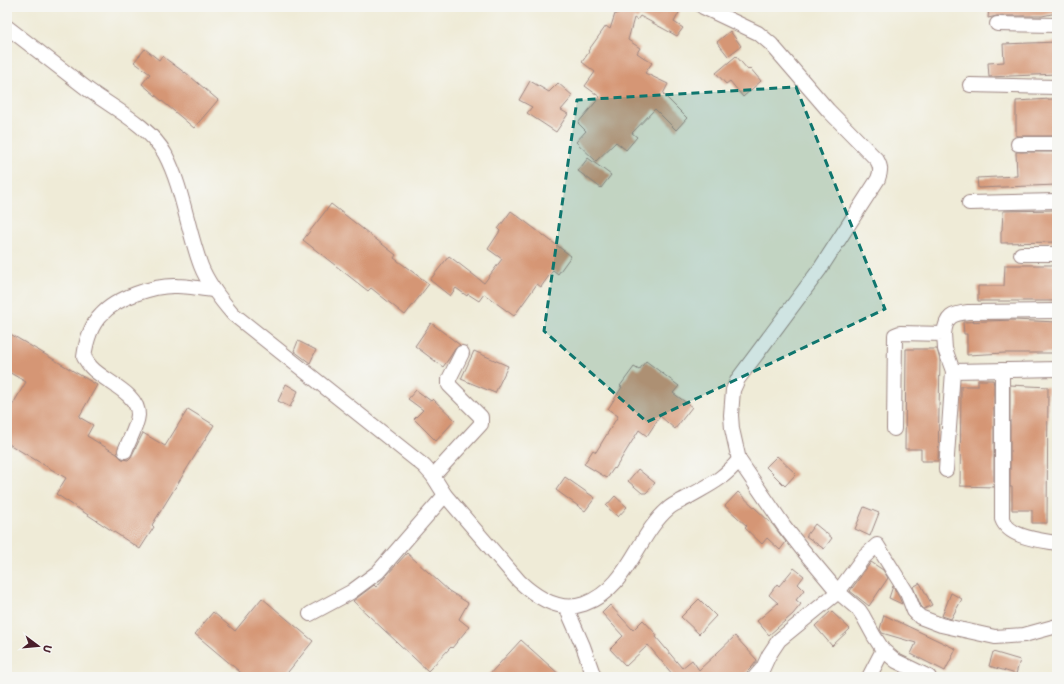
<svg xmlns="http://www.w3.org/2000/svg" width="1064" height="684" viewBox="0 0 1064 684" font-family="'Shantell Sans',sans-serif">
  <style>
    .building { fill: #d59674 }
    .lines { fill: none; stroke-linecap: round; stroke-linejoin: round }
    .minor-casing { stroke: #9c8581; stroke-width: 16 }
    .minor { stroke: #fff; stroke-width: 14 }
    .marked { fill: #0f766e; fill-opacity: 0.2; stroke: #0f766e; stroke-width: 3; stroke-dasharray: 8 5; stroke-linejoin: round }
  </style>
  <rect width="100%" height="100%" fill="#f6f6f2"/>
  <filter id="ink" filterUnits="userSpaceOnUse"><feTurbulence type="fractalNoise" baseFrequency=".025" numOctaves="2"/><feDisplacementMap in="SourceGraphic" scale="8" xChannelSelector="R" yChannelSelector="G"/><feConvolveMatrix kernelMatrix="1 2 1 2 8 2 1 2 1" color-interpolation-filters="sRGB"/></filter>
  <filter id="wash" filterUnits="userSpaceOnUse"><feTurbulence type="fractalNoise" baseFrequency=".012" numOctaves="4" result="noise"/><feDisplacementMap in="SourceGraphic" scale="16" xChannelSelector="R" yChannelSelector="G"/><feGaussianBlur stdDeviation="0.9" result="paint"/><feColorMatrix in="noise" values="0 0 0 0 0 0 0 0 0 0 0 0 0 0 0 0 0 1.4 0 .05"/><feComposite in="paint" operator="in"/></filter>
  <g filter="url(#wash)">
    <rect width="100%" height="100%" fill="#efebd7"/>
    <g id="blocks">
      <g class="building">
        <path d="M615,7H682L674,22L683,28L677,36L640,16L637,20L634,18L628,40L640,48L637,53L652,63L645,73L668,84L663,94L687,118L676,130L655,109L632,133L637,137L626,150L616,142L596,161L576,142L586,131L578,123L600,97L585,86L595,72L582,62L589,52L588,51L606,26L610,29L615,14H617L619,9Z"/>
        <path d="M989,7H1057V13L1042,16H997L988,18Z"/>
        <path d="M730,31L741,46L728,56L717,42Z"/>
        <path d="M1057,42V74L989,77L988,63L1004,62L1003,44Z"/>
        <path d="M145,49L159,60L162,56L185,73V72L218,100L194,128L142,84L150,74L134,62Z"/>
        <path d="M736,56L748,70L750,68L761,81L743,97L730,81L726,84L716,73Z"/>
        <path d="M530,81L549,92L558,83L573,96L561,110L568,114L556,132L527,113L532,107L519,100Z"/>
        <path d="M1051,99H1057V136H1016V101Z"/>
        <path d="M1016,152H1057V185L978,188L977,178L1017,176Z"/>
        <path d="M588,158L611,175L601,188L578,171Z"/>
        <path d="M331,204L396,255L394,258L429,284L405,315L371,288L368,291L303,240Z"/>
        <path d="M1057,210V242L1001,243V231L1002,230L1003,211Z"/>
        <path d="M511,211L571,256L558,274L553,270L541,287L537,284L514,316L484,294L479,301L468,294L467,296L456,288L450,296L430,280L449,256L484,283L502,259L488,249L500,231L498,229Z"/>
        <path d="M1005,265H1057V301H978V286H1004Z"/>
        <path d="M1013,320L1057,322V353H1005L967,355V334H964L963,322Z"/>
        <path d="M431,323L460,345L455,349L450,357L443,367L415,346Z"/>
        <path d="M7,332L97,385L79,417L93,425L87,436L117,454L122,459L128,460L131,457L143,433L165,446L188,409L214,425L152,525L154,527L140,549L56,494L66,478L7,443V414L26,382L7,371Z"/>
        <path d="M298,341L316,350L310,363L294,351Z"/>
        <path d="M906,349H937L940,360L938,461H921V449H905Z"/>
        <path d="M474,351L508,366L495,393L461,379Z"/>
        <path d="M646,361L679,386L673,393L692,407L675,429L660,416L647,436L639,430L615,469L614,468L607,478L584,464L593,450L596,452L618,416L608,409L622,387L620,386L634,367L639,370Z"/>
        <path d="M978,380H993L994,385V487L960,486L961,386H978Z"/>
        <path d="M286,384L298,391L290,407L278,401Z"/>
        <path d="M1010,385L1048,387L1047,523H1032V510H1012V487H1010Z"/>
        <path d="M416,390L431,401L433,399L455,420L436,441L414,419L423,410L408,399Z"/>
        <path d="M777,456L796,474L785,486L766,467Z"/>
        <path d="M638,469L655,483L646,493H642L628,481Z"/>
        <path d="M565,477L595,498L585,511L556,490Z"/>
        <path d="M738,492L773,525L786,542L780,550L767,538L762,544L745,528L747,526L725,506Z"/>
        <path d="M615,496L627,507L618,517L606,506Z"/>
        <path d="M864,507L879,513L870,536L855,529Z"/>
        <path d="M815,524L832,538L824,549L806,536Z"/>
        <path d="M407,553L449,591L468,603L459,619L469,627L452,648L451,647L428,671L353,601L374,585L376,587Z"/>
        <path d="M871,562L883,570L888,578L869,606L850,591Z"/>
        <path d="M794,568L804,576L798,584L804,590L796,600L801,604L793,614L769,635L757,621L778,603L769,595L777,584L779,586Z"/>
        <path d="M920,583L932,605L924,609L921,606L913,587Z"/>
        <path d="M893,586L899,597L902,604L889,598Z"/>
        <path d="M951,593L962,599L951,619L942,616Z"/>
        <path d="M262,598L313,641L284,677H246L195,634L213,612L235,631Z"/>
        <path d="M699,599L716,616L699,634L681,617Z"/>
        <path d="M610,605L633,630L643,620L657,635L656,637L682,668L692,660L699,670L735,636L757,660L753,666L742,677H670L673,675L648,645L626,666L610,649L623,636L602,613Z"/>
        <path d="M831,611L850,629L832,646L815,626Z"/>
        <path d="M884,615L956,649L945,671L911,654L916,643L882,633L880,629Z"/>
        <path d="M521,640L562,677H487Z"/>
        <path d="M993,652L1020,660L1016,674L989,666Z"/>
      </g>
    </g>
  </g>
  <g filter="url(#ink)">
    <use href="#blocks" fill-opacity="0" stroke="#9c8581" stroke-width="1"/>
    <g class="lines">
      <defs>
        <g id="minor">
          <path d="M703,7L758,33L771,44L828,110L877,160C881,167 881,171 878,179L820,269L738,379L733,390L731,415L732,429L739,460L784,526L802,549L838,592L859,610L863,616L874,636L883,650L896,661L929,677"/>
          <path d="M997,24L1057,25"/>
          <path d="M7,27C33,47 60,68 86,88C111,107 150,126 165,154C183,188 187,229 201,266C208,284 220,299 233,314L424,466L433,476L445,495L519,581C536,597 559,613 584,604C629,588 636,536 669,508C675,503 684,500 690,496C711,484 723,479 739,460"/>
          <path d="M970,85L1057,87"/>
          <path d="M1018,144H1057"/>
          <path d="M969,203L1057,201"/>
          <path d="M1021,254H1057"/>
          <path d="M944,334C946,316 952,314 968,312L1057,311"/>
          <path d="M1002,370V519C1009,538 1040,540 1057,543"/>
          <path d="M953,371L1057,369"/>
          <path d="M894,429L895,335L900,333L944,334L945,349L953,371L946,470"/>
          <path d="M125,451C129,440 137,427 138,415C139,393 103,381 91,367C88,364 86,360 84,357C86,342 90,326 101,315C116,298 154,285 177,286C189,286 201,289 214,290"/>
          <path d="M433,476L481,424V417L449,385V379L462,353"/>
          <path d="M566,607L583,646L594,677"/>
          <path d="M310,614L351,592L378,572L445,495"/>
          <path d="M755,677L763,668L769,655L779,640L838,592L863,558L877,545L907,593L914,611L920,617L941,625L995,637L1024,635L1057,626"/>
          <path d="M869,677L883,650"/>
        </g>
      </defs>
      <use href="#minor" class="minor-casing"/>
      <use href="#minor" class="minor"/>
    </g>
  </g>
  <path class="marked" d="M796,87L885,309L647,422L544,331L577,100Z"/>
  <rect width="1064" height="684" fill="none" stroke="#f6f6f2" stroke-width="24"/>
  <g transform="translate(38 646) rotate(106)" stroke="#f6f6f2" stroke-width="3" paint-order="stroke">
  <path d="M0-3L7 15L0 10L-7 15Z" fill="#4a1f2b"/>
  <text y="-6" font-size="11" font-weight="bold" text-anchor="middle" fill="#4a1f2b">U</text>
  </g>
</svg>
